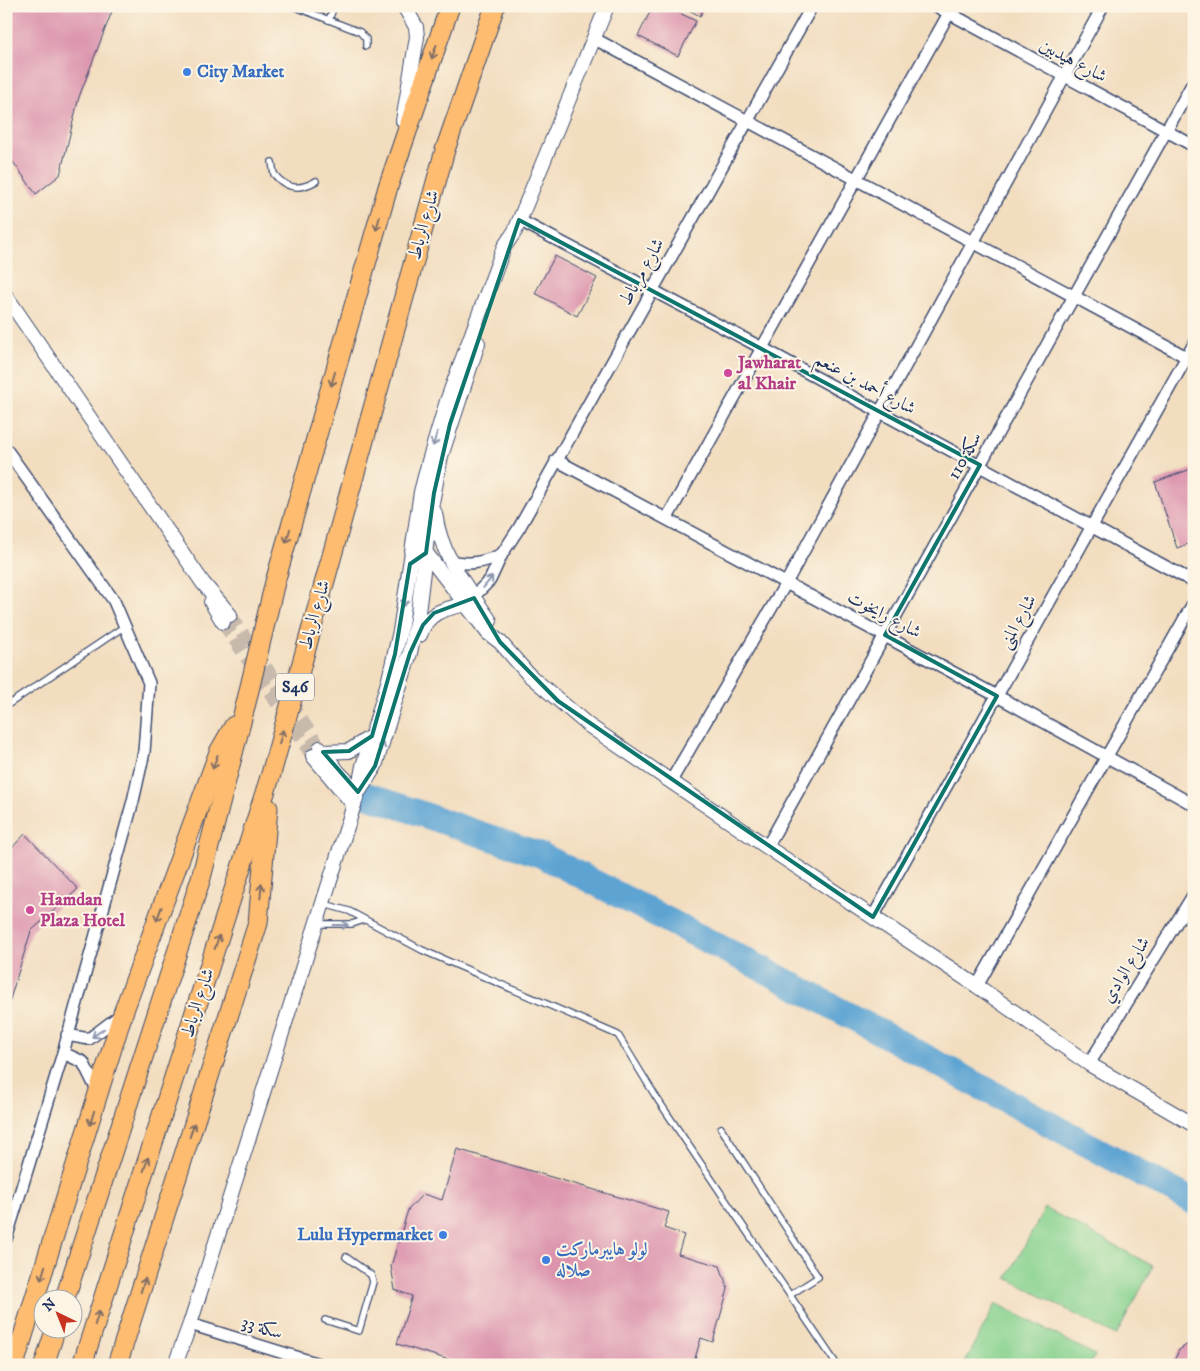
<svg xmlns="http://www.w3.org/2000/svg" width="1200" height="1371" viewBox="0 0 1200 1371" font-family="'IM FELL DW Pica',Amiri,serif">
  <style>
    .green { fill: #87d28f; stroke: #518076 }
    .lines { fill: none; stroke-linecap: round; stroke-linejoin: round }
    .river { stroke: #5da4d3; stroke-width: 26 }
    .building { fill: #dc94ad }
    .tertiary-tunnel { stroke: #c7baac; stroke-width: 14; stroke-dasharray: 14 7; stroke-linecap: butt }
    .service-casing { stroke: #3b496d; stroke-width: 8 }
    .minor-casing { stroke: #3b496d; stroke-width: 14 }
    .tertiary-casing { stroke: #3b496d; stroke-width: 16 }
    .trunk-casing { stroke: #3b496d; stroke-width: 21 }
    .service { stroke: #fff; stroke-width: 5.5 }
    .minor { stroke: #fff; stroke-width: 11 }
    .tertiary { stroke: #fff; stroke-width: 14 }
    .trunk { stroke: #fdbc6f; stroke-width: 19 }
    .oneway { stroke: #816e66 }
    .oneway2 { stroke: #8d97ae }
    .marked { fill: none; stroke: #0f766e; stroke-width: 4; stroke-linejoin: round }
    .shop-dot { fill: #3f7fe0; stroke: #fcf5e5; stroke-width: 2 }
    .hotel-dot { fill: #d1479c; stroke: #fcf5e5; stroke-width: 2 }
    .labels { text-anchor: middle; dominant-baseline: central; stroke-width: 4; stroke-linejoin: round; paint-order: stroke }
    .shield { fill: #fcf5e5; stroke: #5e6a86; stroke-width: 1 }
    .shield-label { font-size: 16px; font-weight: bold; fill: #1b2f5e }
    .street-label { font-size: 18px; fill: #1b2f5e; stroke: #fcf5e5 }
    .shop-label { font-size: 18px; font-weight: bold; fill: #366cbe; stroke: #fcf5e5; text-anchor: start }
    .hotel-label { font-size: 18px; font-weight: bold; fill: #b23c85; stroke: #fcf5e5; text-anchor: start }
  </style>
  <rect width="100%" height="100%" fill="#fcf5e5"/>
  <filter id="ink" filterUnits="userSpaceOnUse"><feTurbulence type="fractalNoise" baseFrequency=".02" numOctaves="2"/><feDisplacementMap in="SourceGraphic" scale="10" xChannelSelector="R" yChannelSelector="G"/><feConvolveMatrix kernelMatrix="1 2 1 2 8 2 1 2 1" color-interpolation-filters="sRGB"/></filter>
  <filter id="wash" filterUnits="userSpaceOnUse"><feTurbulence type="fractalNoise" baseFrequency=".0096" numOctaves="4" result="noise"/><feDisplacementMap in="SourceGraphic" scale="20" xChannelSelector="R" yChannelSelector="G"/><feGaussianBlur stdDeviation="1.12" result="paint"/><feColorMatrix in="noise" values="0 0 0 0 0 0 0 0 0 0 0 0 0 0 0 0 0 1.4 0 .05"/><feComposite in="paint" operator="in"/></filter>
  <g filter="url(#wash)">
    <rect width="100%" height="100%" fill="#f2ddbf"/>
    <g class="green">
      <path d="M1045,1208L1153,1266L1116,1336L1007,1278Z"/>
      <path d="M996,1303L1095,1355L1090,1365H964Z"/>
    </g>
    <g class="lines">
      <path class="river" d="M358,792L541,855L776,976L1194,1202"/>
    </g>
    <g id="blocks">
      <g class="building">
        <path d="M6,6H114L79,97L60,175L36,194L6,152Z"/>
        <path d="M653,6H665L696,21L678,56L638,36Z"/>
        <path d="M681,6H705L700,16Z"/>
        <path d="M555,256L597,278L577,316L535,293Z"/>
        <path d="M1194,468V542L1177,548L1155,482Z"/>
        <path d="M25,834L78,889L31,931L7,1009L6,854Z"/>
        <path d="M457,1149L669,1212L664,1228L684,1235L678,1254L720,1266L728,1289L713,1342L701,1338L693,1365H466L397,1344L412,1296L395,1290L391,1266L408,1210L423,1194L442,1200Z"/>
        <path d="M1194,1340V1365H1172L1179,1350Z"/>
      </g>
    </g>
  </g>
  <g filter="url(#ink)">
    <use href="#blocks" fill-opacity="0" stroke="#3b496d" stroke-width="1"/>
    <g class="lines">
      <g class="tertiary-tunnel">
        <path d="M230,615L320,748"/>
        <path d="M223,622L313,756"/>
      </g>
      <defs>
        <g id="service">
          <path d="M293,6L360,32L366,39V46"/>
          <path d="M329,20L334,6"/>
          <path d="M272,162L274,174C286,189 299,191 316,181"/>
          <path d="M6,706L125,626"/>
          <path d="M324,904L349,911L422,950L618,1035L656,1097L837,1365"/>
          <path d="M317,924H352L364,920"/>
          <path d="M721,1128L818,1277L790,1295"/>
          <path d="M325,1320L359,1331L373,1282L371,1275L346,1257"/>
        </g>
        <g id="minor">
          <path d="M936,6L1194,146"/>
          <path d="M595,39L1194,361"/>
          <path d="M519,220L762,348L1194,582"/>
          <path d="M6,449L114,601L149,683L144,752L133,801L63,1053L6,1239"/>
          <path d="M556,460L997,696L1194,805"/>
          <path d="M667,518L953,6"/>
          <path d="M449,561C469,565 484,563 502,554"/>
          <path d="M467,603L490,580L502,554L519,528L812,6"/>
          <path d="M671,781L786,583L1103,6"/>
          <path d="M767,847L1194,81"/>
          <path d="M873,917L1194,344"/>
          <path d="M977,986L1194,602"/>
          <path d="M67,1035L89,1039L122,1014"/>
          <path d="M63,1053L83,1062L98,1092"/>
          <path d="M1089,1064L1194,894"/>
          <path d="M190,1324L322,1365"/>
        </g>
        <g id="tertiary">
          <path d="M403,121L417,37L416,27L404,6"/>
          <path d="M6,296L203,583L230,615"/>
          <path d="M435,513C440,555 467,587 490,621"/>
          <path d="M416,530L426,553L488,633L500,642L529,675L588,725L767,847L977,986L1089,1064L1194,1125"/>
          <path d="M211,602L223,622"/>
          <path d="M420,635C427,612 444,609 466,604"/>
          <path d="M320,748L339,773L358,792"/>
          <path d="M323,752L349,751L372,736"/>
          <path d="M313,756L354,805"/>
          <path d="M360,790L375,766L410,653L418,613L430,513L441,456L478,343"/>
          <path d="M175,1365L190,1324L358,792L363,766L389,679L400,631L421,492L429,461L447,401L504,247L515,231L607,6"/>
        </g>
        <g id="trunk">
          <path d="M65,1298L201,878L246,703L275,582L388,187L450,6"/>
          <path d="M14,1365L123,1013L219,752L234,726"/>
          <path d="M44,1365L56,1328"/>
          <path d="M82,1365L271,774L445,150L495,6"/>
          <path d="M117,1365L258,923L268,808"/>
        </g>
      </defs>
      <use href="#service" class="service-casing"/>
      <use href="#minor" class="minor-casing"/>
      <use href="#tertiary" class="tertiary-casing"/>
      <use href="#trunk" class="trunk-casing"/>
      <use href="#service" class="service"/>
      <use href="#minor" class="minor"/>
      <use href="#tertiary" class="tertiary"/>
      <use href="#trunk" class="trunk"/>
    </g>
    <defs><path id="oneway-shaft" d="M-6 0H5M1.5-3L5.5 0L1.5 3" fill="none" stroke-width="1.6" stroke-linecap="round" stroke-linejoin="round" transform="scale(1.25)"/></defs>
    <g class="oneway">
      <use href="#oneway-shaft" transform="translate(434 52) rotate(109)"/>
      <use href="#oneway-shaft" transform="translate(378 223) rotate(106)"/>
      <use href="#oneway-shaft" transform="translate(333 379) rotate(106)"/>
      <use href="#oneway-shaft" transform="translate(288 536) rotate(106)"/>
      <use href="#oneway-shaft" transform="translate(281 737) rotate(-74)"/>
      <use href="#oneway-shaft" transform="translate(215 762) rotate(110)"/>
      <use href="#oneway-shaft" transform="translate(261 891) rotate(-85)"/>
      <use href="#oneway-shaft" transform="translate(159 914) rotate(110)"/>
      <use href="#oneway-shaft" transform="translate(217 942) rotate(-72)"/>
      <use href="#oneway-shaft" transform="translate(92 1118) rotate(107)"/>
      <use href="#oneway-shaft" transform="translate(192 1130) rotate(-72)"/>
      <use href="#oneway-shaft" transform="translate(146 1164) rotate(-72)"/>
      <use href="#oneway-shaft" transform="translate(43 1273) rotate(107)"/>
      <use href="#oneway-shaft" transform="translate(143 1285) rotate(-72)"/>
      <use href="#oneway-shaft" transform="translate(97 1318) rotate(-72)"/>
    </g>
    <g class="oneway2">
      <use href="#oneway-shaft" transform="translate(435 439) rotate(106)"/>
      <use href="#oneway-shaft" transform="translate(488 582) rotate(-51)"/>
      <use href="#oneway-shaft" transform="translate(405 599) rotate(98)"/>
      <use href="#oneway-shaft" transform="translate(381 749) rotate(-72)"/>
      <use href="#oneway-shaft" transform="translate(341 925)"/>
      <use href="#oneway-shaft" transform="translate(98 1033) rotate(145)"/>
    </g>
  </g>
  <path class="marked" d="M519,220L980,465L885,635L997,696L873,917L558,701L500,642L474,598L434,613L423,625L410,653L375,766L358,792L323,752L349,751L372,736L395,654L410,564L426,553L434,493L450,424Z"/>
  <g class="shop-dot">
    <circle cx="187" cy="72" r="5"/>
    <circle cx="443" cy="1235" r="5"/>
    <circle cx="546" cy="1260" r="5"/>
  </g>
  <g class="hotel-dot">
    <circle cx="728" cy="373" r="5"/>
    <circle cx="30" cy="910" r="5"/>
  </g>
  <g class="labels">
    <rect class="shield" x="276" y="673.5" width="38" height="27" rx="4"/>
    <g class="shield-label">
      <text x="295" y="687">S46</text>
    </g>
    <g class="street-label">
      <text transform="translate(1073 61) rotate(28)">شارع هيدبين</text>
      <text transform="translate(424 225) rotate(-74)">شارع الرباط</text>
      <text transform="translate(642 272) rotate(-61)">شارع مرباط</text>
      <text transform="translate(865 384) rotate(28)">شارع أحمد بن عنعم</text>
      <text transform="translate(965 456) rotate(-61)">سكة 110</text>
      <text transform="translate(315 615) rotate(-74)">شارع الرباط</text>
      <text transform="translate(884 615) rotate(28)">شارع رايخوت</text>
      <text transform="translate(1018 622) rotate(-61)">شارع المنى</text>
      <text transform="translate(1126 970) rotate(-58)">شارع الوادي</text>
      <text transform="translate(198 1003) rotate(-72)">شارع الرباط</text>
      <text transform="translate(262 1328) rotate(17)">سكة 33</text>
    </g>
    <g class="shop-label">
      <text x="197" y="72">City Market</text>
      <text x="433" y="1235" text-anchor="end">Lulu Hypermarket</text>
      <text x="556" y="1250">لولو هايبرماركت<tspan x="556" dy="21">صلاله</tspan></text>
    </g>
    <g class="hotel-label">
      <text x="738" y="363">Jawharat<tspan x="738" dy="21">al Khair</tspan></text>
      <text x="40" y="900">Hamdan<tspan x="40" dy="21">Plaza Hotel</tspan></text>
    </g>
  </g>
  <rect width="1200" height="1371" fill="none" stroke="#fcf5e5" stroke-width="25"/>
  <g transform="translate(58 1314) rotate(317)"><circle r="24" fill="#fcf5e5" stroke="#a2a6af"/>
  <path d="M0-4L9 19L0 12L-9 19Z" fill="#c8321e"/>
  <text y="-8" font-size="14" font-weight="bold" text-anchor="middle" fill="#1b2f5e">N</text>
  </g>
</svg>
